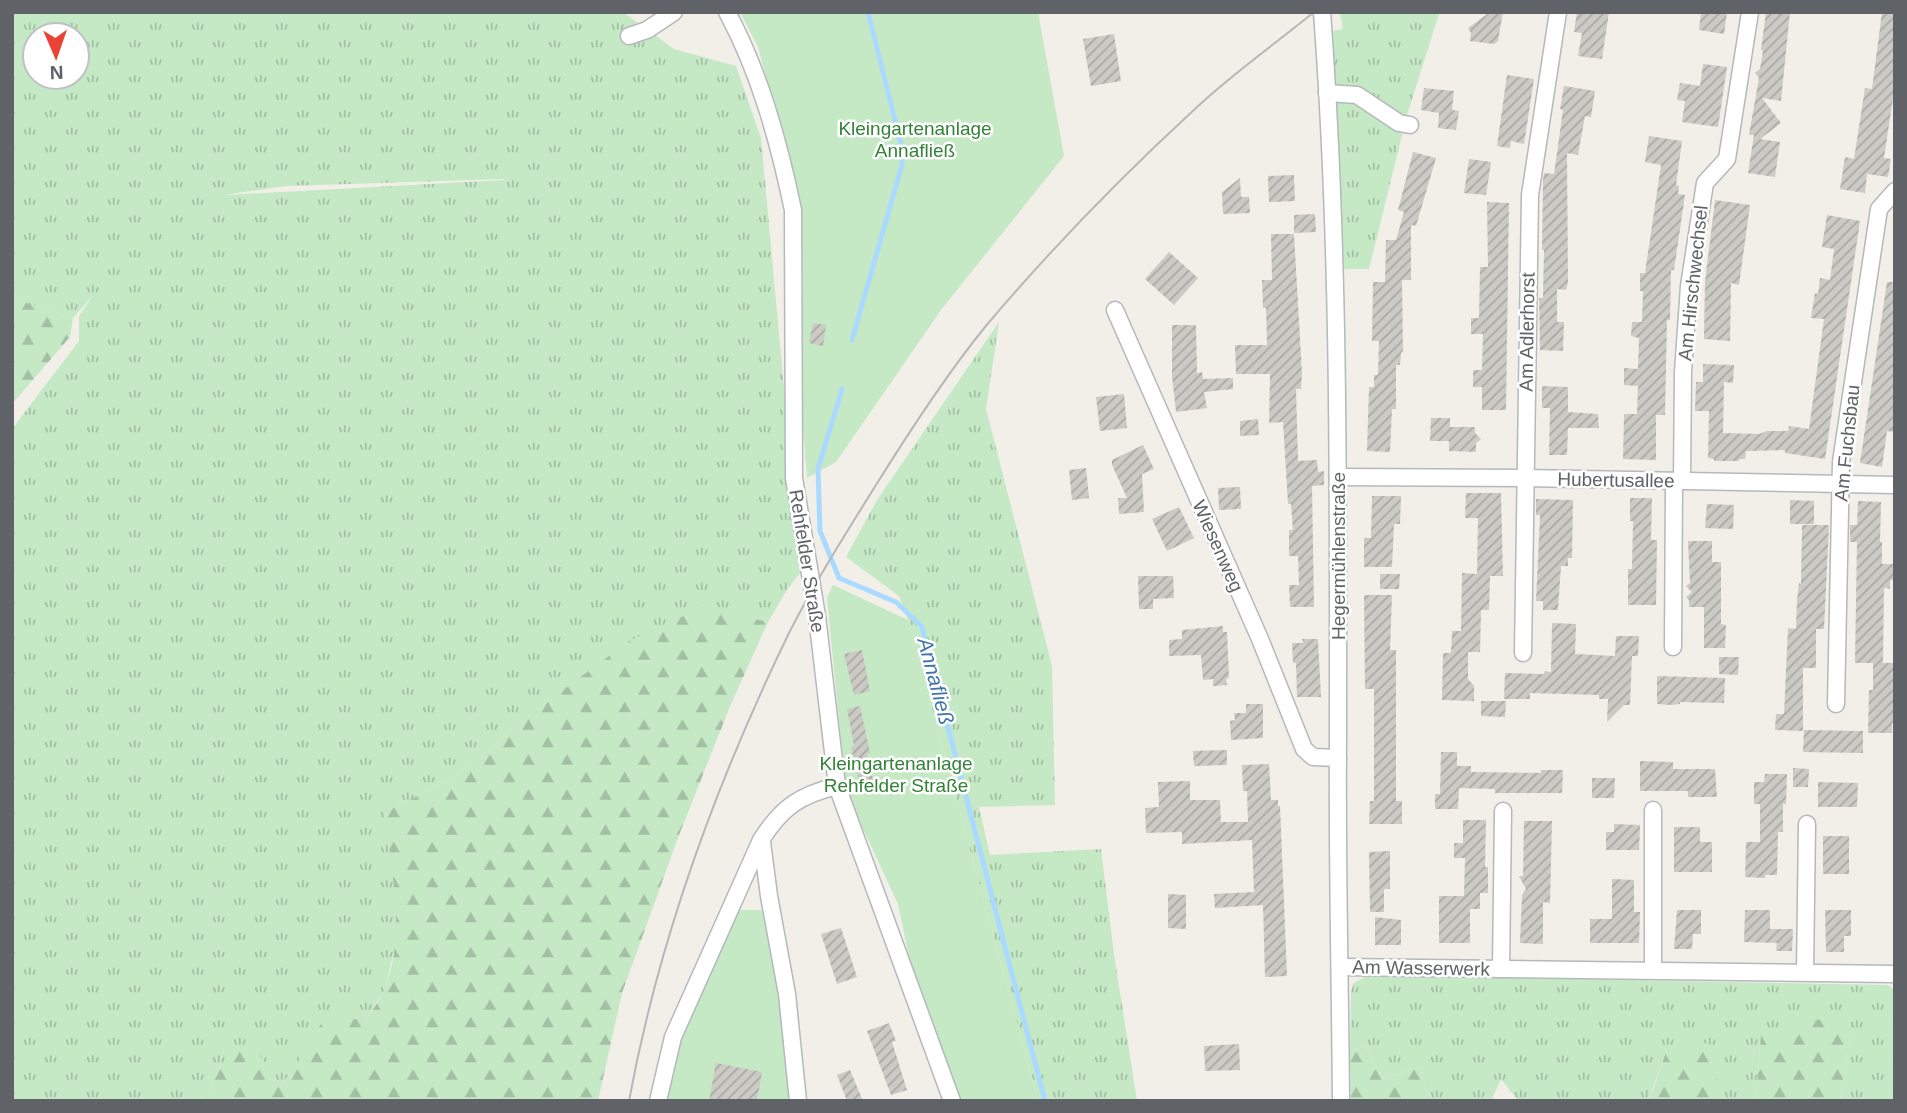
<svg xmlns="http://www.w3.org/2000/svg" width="1907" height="1113" viewBox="0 0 1907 1113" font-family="Helvetica,sans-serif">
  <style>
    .grass { fill: url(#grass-tufts); fill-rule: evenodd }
    .forest { fill: url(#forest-firs) }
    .garden { fill: #c5e8c5 }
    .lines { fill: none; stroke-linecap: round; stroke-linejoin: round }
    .stream { stroke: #aadaff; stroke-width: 5 }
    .building { fill: url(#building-hatch) }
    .minor-casing { stroke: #b5b8bc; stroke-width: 19 }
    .minor { stroke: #fff; stroke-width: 16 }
    .tram { stroke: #b6b7b8; stroke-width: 2 }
    .labels { text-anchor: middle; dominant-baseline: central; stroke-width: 5; stroke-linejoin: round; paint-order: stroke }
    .park-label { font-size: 19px; fill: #348238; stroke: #fff }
    .street-label { font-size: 19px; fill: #5f6368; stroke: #fff }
    .water-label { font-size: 21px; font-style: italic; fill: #4174aa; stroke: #fff }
  </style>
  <defs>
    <pattern id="grass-tufts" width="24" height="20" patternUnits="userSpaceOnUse" patternTransform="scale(1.75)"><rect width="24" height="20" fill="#c5e8c5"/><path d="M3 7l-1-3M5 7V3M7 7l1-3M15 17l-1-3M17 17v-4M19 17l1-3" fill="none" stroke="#a3c0a4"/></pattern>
    <pattern id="forest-firs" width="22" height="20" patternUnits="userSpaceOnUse" patternTransform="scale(1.75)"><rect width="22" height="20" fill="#c5e8c5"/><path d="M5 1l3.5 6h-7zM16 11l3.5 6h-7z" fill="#a3c0a4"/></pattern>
    <pattern id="building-hatch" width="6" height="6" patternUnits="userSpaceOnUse" patternTransform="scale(1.75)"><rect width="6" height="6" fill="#cccac5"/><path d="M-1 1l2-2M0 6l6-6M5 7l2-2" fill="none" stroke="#a9a8a4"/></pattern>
  </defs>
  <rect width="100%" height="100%" fill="#f1efe8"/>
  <g class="grass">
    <path d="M12,12H623L674,49L736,66L761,138L801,572L788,588L768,622L703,608L624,645L540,707L455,777L385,812L396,901V943L385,989L365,1021L294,1069L280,1086L221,1065L205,1101H12V429L79,341V316L93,295L73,318L12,298ZM35,35H77V77H35ZM504,179V180L224,195L286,186Z"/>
    <path d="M1340,12H1442L1439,14L1407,115L1369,269H1344L1333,31L1343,29Z"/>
    <path d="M999,322L986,409L1052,666L1055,805L979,807L990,855L1101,849L1114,954L1137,1101H1038L908,620L899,596L846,557L877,500Z"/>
    <path d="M1368,975L1888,985L1895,991V1101H1840L1852,1025L1761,1034L1756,1101H1722L1667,1049L1650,1096L1644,1101H1518L1501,1079L1491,1101H1429L1420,1067L1383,1078L1364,1044L1350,1054L1351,991L1354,983Z"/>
  </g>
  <g class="forest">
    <path d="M12,298L73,318L70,337L12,404Z"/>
    <path d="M703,607L768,622L731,704L679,835L622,993L598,1101H205L221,1065L251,1041L280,1086L294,1069L327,1014L365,1021C372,1010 381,999 385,988C407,931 390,870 385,812L455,777L540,707L629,641Z"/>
    <path d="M1832,1016L1852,1025L1840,1101H1756L1761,1034Z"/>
    <path d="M1709,1043L1722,1101H1644L1651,1096L1667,1049Z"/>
    <path d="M1364,1044L1383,1078L1420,1067L1429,1101H1351L1350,1054Z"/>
  </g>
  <g class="garden">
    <path d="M740,12H1038L1064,156L941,310L836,462L807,478L801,401L803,281L801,207L758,47Z"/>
    <path d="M833,585L908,620L1038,1101H960L909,957L898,904L846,792L827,598Z"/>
    <path d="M729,910H765L785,1044L791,1101H660L673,1037Z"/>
  </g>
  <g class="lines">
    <g class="stream">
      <path d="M852,340L902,165V148L868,12"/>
      <path d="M842,389L818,469L820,531L839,578L896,602L922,627L1045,1101"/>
    </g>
  </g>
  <g class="building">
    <path d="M1490,12H1503L1498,41L1494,44L1470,41L1471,33L1468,28Z"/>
    <path d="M1577,12H1609L1602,59L1578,56L1582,33L1574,32Z"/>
    <path d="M1701,12H1727L1724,34L1699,30Z"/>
    <path d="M1766,12H1790L1781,101L1762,98L1781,123L1760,139L1780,142L1775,177L1748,173L1754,135H1749L1759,78L1755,73L1760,69L1763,51L1761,50Z"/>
    <path d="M1882,12H1895V85L1884,158L1891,159L1888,177L1867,174L1865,193L1840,189L1845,157L1854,159L1865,88L1872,89Z"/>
    <path d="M1114,34L1121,81L1091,86L1083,39Z"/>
    <path d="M1703,64L1727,67L1718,127L1682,122L1685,101L1677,100L1680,83L1700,86Z"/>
    <path d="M1507,75L1534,79L1524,144L1511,141L1510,148L1497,146Z"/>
    <path d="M1564,86L1595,91L1591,117L1585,116L1578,155L1567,153L1568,283L1566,290L1557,289V322H1564L1563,351L1540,350L1539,298H1543L1544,250H1542L1543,180L1544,173L1554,174L1563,110L1560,109Z"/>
    <path d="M1424,88L1454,91L1452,110L1459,111L1456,130L1438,128L1439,113L1421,110Z"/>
    <path d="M1649,136L1682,141L1676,185L1679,186L1678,194L1685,195L1674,270H1671L1670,320H1667L1665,415H1656V460L1623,459L1624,414H1637L1638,386L1624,385V368L1638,369L1639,338L1631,336L1632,322H1642L1643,291H1640V273H1645L1661,165L1645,162Z"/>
    <path d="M1413,152L1436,158L1416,226L1411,225V280H1402L1403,351L1401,353L1400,365H1396V409H1392L1390,452L1367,451L1369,387H1374V375H1378L1379,341H1372L1373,282H1385L1386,240H1396L1404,212L1398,210Z"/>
    <path d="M1469,159L1491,162L1486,195L1464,193Z"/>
    <path d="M1294,175L1295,201L1269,202L1268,176Z"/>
    <path d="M1240,178L1241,197H1249L1250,213L1223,214L1222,192Z"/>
    <path d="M1715,200L1750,205L1739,285L1731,283L1730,341L1704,339L1705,282Z"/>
    <path d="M1487,202L1509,203L1506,410H1482V387H1473V370H1482L1483,334H1471V318H1479L1480,267H1488Z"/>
    <path d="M1315,214L1316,232L1294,233V215Z"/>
    <path d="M1827,215L1860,221L1825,459L1785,453V450L1746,451L1745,459H1739V461H1714V459L1708,458L1709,411H1695L1696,382H1703V364L1734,365L1733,383L1724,382L1723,433L1759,434L1767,431H1788L1789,426L1809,429L1824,319L1811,318L1815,293L1818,294L1820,278L1830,280L1834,249L1822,247Z"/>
    <path d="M1271,234H1294L1302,374L1301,389H1296L1298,461L1317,460L1318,472L1324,471V485L1312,486L1314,607H1290L1289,585H1299L1298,556H1289V530H1293L1291,504H1288L1283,422L1269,423L1270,374H1236L1235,345H1267L1266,308H1263L1262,280H1272Z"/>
    <path d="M1169,252L1198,278L1174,305L1145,279Z"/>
    <path d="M1887,282H1895V432L1887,431L1882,467L1860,463Z"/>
    <path d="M813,323L826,325L823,346L809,343Z"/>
    <path d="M1172,325H1196L1197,373L1202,372L1203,379L1233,378V389L1204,392L1207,408L1176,412L1172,376Z"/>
    <path d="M1542,386L1568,387V412L1598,414L1599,428H1568L1567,455H1549L1550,408H1542Z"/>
    <path d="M1124,394L1127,428L1100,431L1096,397Z"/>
    <path d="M1431,418H1450V427H1475V433L1481,439L1476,443V452L1449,451V441H1430Z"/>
    <path d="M1258,419L1259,435L1240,436V421Z"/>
    <path d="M1143,445L1154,469L1142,474L1144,512L1119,514L1118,498H1127L1112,465V460Z"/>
    <path d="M1086,468L1089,498L1072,500L1069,470Z"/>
    <path d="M1240,487L1241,509L1219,510L1218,488Z"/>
    <path d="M1466,493H1501L1503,576H1490L1489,610H1481L1480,652H1468V679L1474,686V701L1442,700L1443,653H1451L1452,631H1461L1462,573L1477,574L1478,518H1465Z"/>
    <path d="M1372,496H1401L1400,524H1394L1392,567H1364V538H1371Z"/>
    <path d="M1630,498H1652L1651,540H1657L1656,605H1628V569H1632L1633,521H1630Z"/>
    <path d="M1536,499L1573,500L1572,558H1568V566H1561L1558,610H1543V601H1536L1540,515H1536Z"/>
    <path d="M1790,500L1814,501V524H1790Z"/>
    <path d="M1858,501L1881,502L1880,542H1882V564H1895V580H1890V589L1884,588L1883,663H1855L1857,542H1850V525H1857Z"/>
    <path d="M1707,504L1734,505L1733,529L1705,528Z"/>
    <path d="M1179,507L1194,538L1167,551L1152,519Z"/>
    <path d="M1802,525H1829L1824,629H1816V668H1803V731L1775,730L1776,714H1784L1788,628L1796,629L1797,600L1799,583L1801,584Z"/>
    <path d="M1688,541H1712V562H1721V624L1726,625L1725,648H1704V607H1689V600L1686,597L1692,592L1686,586L1690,583Z"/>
    <path d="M1380,574H1400L1399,589H1380Z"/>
    <path d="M1138,576H1173L1174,598L1153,599V609H1139Z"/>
    <path d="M1364,595H1392L1390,650H1396V801H1402V824H1369L1370,801H1374V689H1365Z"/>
    <path d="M1552,623L1576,624L1575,654L1615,656L1616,636H1639L1638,656H1632L1630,705H1624L1607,722L1608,699H1599V695L1530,693V699H1504L1505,673L1544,674L1545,671L1551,672Z"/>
    <path d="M1223,626V632H1227L1229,678L1226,679L1227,685L1213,686V679L1203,680L1201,655L1169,656V640L1182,639V630Z"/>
    <path d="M1302,639H1318L1321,697H1297L1296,663H1293L1292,643H1303Z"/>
    <path d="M862,650L870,691L854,695L844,654Z"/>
    <path d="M1719,657H1739L1738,675L1719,674Z"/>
    <path d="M1873,663H1894V723H1892V733H1868L1869,690H1873Z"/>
    <path d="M1657,676L1725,678L1724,703L1680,702V704L1671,705L1657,704Z"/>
    <path d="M1481,701H1506L1505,717L1481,716Z"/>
    <path d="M1246,704H1263V738L1231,740L1230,721L1235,720L1234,713H1246Z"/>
    <path d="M860,706L870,753L867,754L875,788L861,791L851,747L854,746L847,709Z"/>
    <path d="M1804,730L1863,731V753L1803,752Z"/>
    <path d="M1227,750V765L1194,766L1193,751Z"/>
    <path d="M1441,752H1457V766H1471V772L1541,773V770H1563L1562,793H1495V789L1459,788L1458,809H1435V794H1440Z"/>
    <path d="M1640,761L1673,762V769H1715L1717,797H1688V791H1640Z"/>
    <path d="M1269,764L1271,800H1278V806H1280L1287,976L1265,977L1263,905L1215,908L1214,894L1254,892L1252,840L1182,844V832L1146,833L1145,808L1159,807L1158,782L1190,781V800H1220L1221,822H1248L1247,791H1243L1242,765Z"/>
    <path d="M1793,768L1809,769L1808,787H1793Z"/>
    <path d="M1765,774H1787L1786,804H1783V832H1778L1777,875H1765V878L1745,877L1746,842H1760V804H1754V782H1764Z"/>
    <path d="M1592,778H1615L1614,798H1592Z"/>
    <path d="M1818,782L1858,783L1857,807H1818Z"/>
    <path d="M1463,820H1486L1485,867H1488V893H1480V909H1470V943H1439V896H1464L1465,858H1454V843H1463Z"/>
    <path d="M1524,821H1552L1550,903L1543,902V944L1520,943L1522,895L1526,889L1519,876H1523Z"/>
    <path d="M1614,824L1640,825L1639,850H1606V832H1614Z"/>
    <path d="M1674,827H1700V842H1712V872H1674Z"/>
    <rect x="1823" y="836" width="26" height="38"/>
    <path d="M1390,851V889H1384V912H1370L1369,852Z"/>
    <path d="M1612,879L1634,880V912H1640L1639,943H1590V919H1612Z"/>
    <path d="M1168,894L1186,895V929L1168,928Z"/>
    <path d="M1677,910H1701V934H1693L1692,949H1674Z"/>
    <path d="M1745,910H1770V929H1793L1792,951H1776L1777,943L1744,942Z"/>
    <path d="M1825,910H1851V936H1844V952H1826Z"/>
    <path d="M1375,917L1401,920V945H1375Z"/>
    <path d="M841,928L857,977L837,984L821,934Z"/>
    <path d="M889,1023L896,1041L892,1042L907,1090L891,1095L867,1031Z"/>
    <path d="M1239,1044L1240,1070L1205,1071L1204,1046Z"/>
    <path d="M716,1063L762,1072L757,1101H709Z"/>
    <path d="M850,1070L863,1101H847L837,1075Z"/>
  </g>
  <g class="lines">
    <defs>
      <g id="minor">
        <path d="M727,12C760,73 779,143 793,210L794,478L817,616L837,786L952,1101"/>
        <path d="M1322,12C1340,254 1338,497 1338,740C1337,860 1340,980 1341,1101"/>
        <path d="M629,36L647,30L674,12"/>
        <path d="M1327,93L1357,95L1399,123L1410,125"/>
        <path d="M1115,310L1260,639L1304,749L1313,757L1338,758"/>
        <path d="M1338,477L1525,478L1895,485"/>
        <path d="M1682,481L1683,372L1689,286L1705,183L1727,159L1750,12"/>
        <path d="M1673,647L1674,481"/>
        <path d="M1523,653L1530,195L1558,12"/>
        <path d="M1836,704L1841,462L1879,209L1895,191"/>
        <path d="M762,842L769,896L787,994L798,1101"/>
        <path d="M1340,967L1895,974"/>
        <path d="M1501,969L1503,811"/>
        <path d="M1653,970V810"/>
        <path d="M1805,972L1807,824"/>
        <path d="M658,1101L673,1037L761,840C782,807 800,795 837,786"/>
      </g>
    </defs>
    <use href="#minor" class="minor-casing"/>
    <use href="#minor" class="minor"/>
    <path class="tram" d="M629,1101C659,938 717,781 789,633C815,582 846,533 876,485C909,432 946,375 985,327C1050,250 1122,176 1196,108C1232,74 1275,44 1314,12"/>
  </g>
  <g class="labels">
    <g class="park-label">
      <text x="915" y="128">Kleingartenanlage<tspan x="915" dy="22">Annafließ</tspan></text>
      <text x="896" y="763">Kleingartenanlage<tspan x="896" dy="22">Rehfelder Straße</tspan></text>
    </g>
    <g class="street-label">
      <text transform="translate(1693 283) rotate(-84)">Am Hirschwechsel</text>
      <text transform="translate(1527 332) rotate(-89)">Am Adlerhorst</text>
      <text transform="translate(1847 443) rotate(-84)">Am Fuchsbau</text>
      <text transform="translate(1616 480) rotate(1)">Hubertusallee</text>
      <text transform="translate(1218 546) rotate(66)">Wiesenweg</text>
      <text transform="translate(1338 556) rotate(-90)">Hegermühlenstraße</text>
      <text transform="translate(807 561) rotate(81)">Rehfelder Straße</text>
      <text transform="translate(1421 968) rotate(1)">Am Wasserwerk</text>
    </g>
    <g class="water-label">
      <text transform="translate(936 681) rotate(75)">Annafließ</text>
    </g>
  </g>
  <rect width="1907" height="1113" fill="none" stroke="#5f6368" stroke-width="28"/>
  <g transform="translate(56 56) rotate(178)"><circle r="33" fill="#ffffff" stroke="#bfc1c3" stroke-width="2"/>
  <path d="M0-5L12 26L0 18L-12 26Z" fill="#ea4335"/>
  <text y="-10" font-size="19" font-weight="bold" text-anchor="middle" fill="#5f6368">N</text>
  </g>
</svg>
